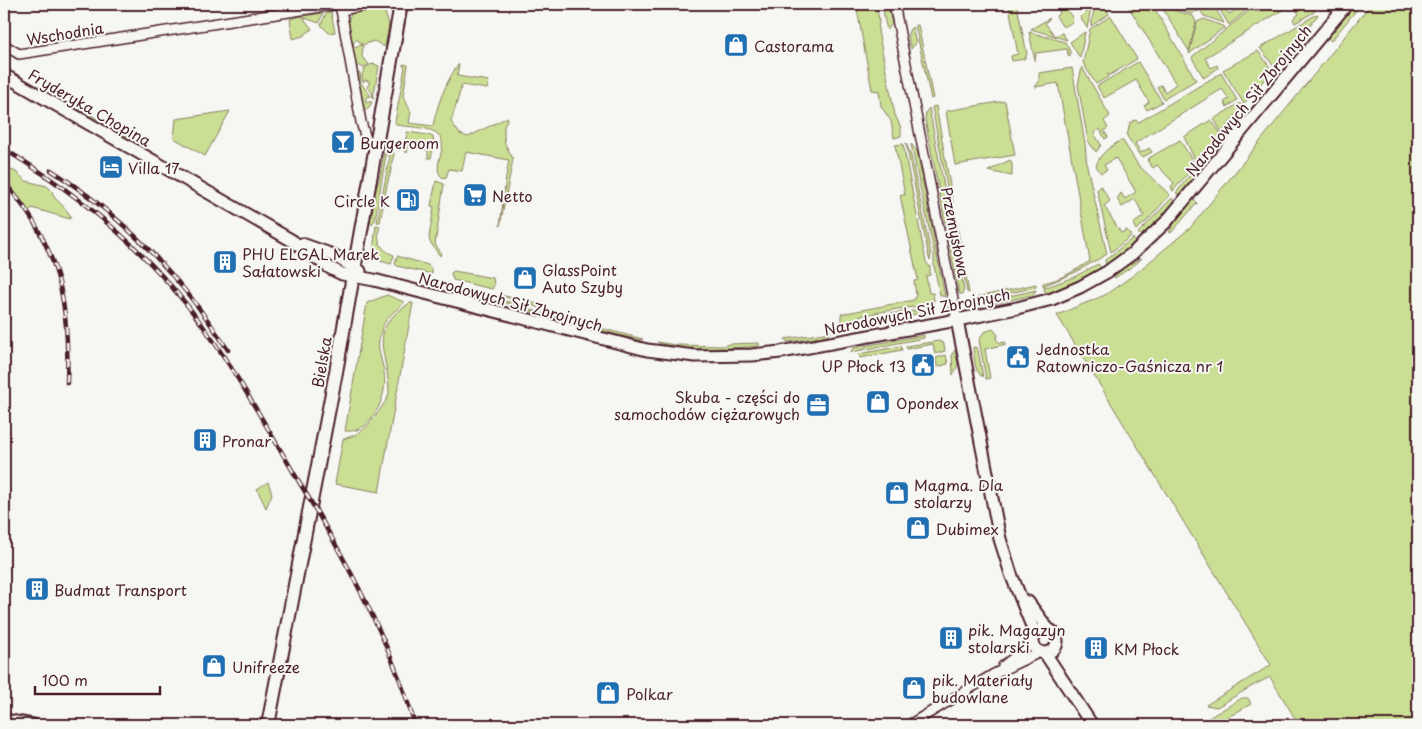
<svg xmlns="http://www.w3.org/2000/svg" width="1422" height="729" viewBox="0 0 1422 729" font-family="'Playpen Sans',sans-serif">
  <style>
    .green { fill: #cadf94; stroke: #8a7f60 }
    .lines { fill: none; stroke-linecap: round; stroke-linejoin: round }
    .minor-casing { stroke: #4a1f2b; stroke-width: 12 }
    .tertiary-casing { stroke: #4a1f2b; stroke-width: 15 }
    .secondary-casing { stroke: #4a1f2b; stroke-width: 16 }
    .minor { stroke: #f6f6f2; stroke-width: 9 }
    .tertiary { stroke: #f6f6f2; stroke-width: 11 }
    .secondary { stroke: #f6f6f2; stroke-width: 12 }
    .rail-casing { stroke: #4a1f2b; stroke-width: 4.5 }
    .rail { stroke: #f6f6f2; stroke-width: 2.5; stroke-dasharray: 8; stroke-linecap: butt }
    .labels { text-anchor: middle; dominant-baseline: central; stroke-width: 4; stroke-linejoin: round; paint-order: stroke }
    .street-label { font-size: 15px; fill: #4a1f2b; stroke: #f6f6f2 }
    .poi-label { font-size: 15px; fill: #4a1f2b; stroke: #f6f6f2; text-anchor: start }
  </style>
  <rect width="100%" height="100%" fill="#f6f6f2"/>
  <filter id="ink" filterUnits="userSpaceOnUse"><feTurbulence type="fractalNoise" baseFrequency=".02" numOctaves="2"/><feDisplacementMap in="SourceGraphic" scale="10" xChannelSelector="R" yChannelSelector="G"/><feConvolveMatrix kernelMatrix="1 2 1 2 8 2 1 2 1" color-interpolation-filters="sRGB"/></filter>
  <g filter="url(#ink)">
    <g class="green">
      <path d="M856,4H876L879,20L878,31L895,115L901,128V136L894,138L891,121L881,106L879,91L872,90Z"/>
      <path d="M883,4L888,5L892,24L887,30L884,17Z"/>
      <path d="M1057,4H1063L1073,19L1072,22L1066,26H1062L1056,16L1060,13L1056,5Z"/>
      <path d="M1086,4H1092L1087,28L1080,17L1086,13L1083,6Z"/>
      <path d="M1095,4H1103L1109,14L1091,26Z"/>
      <path d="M1127,4H1152L1196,80L1164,99L1157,87L1161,85L1165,92L1176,84Z"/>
      <path d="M1169,4H1201L1199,11L1194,12L1193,14L1167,6Z"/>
      <path d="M1203,4H1213L1224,23L1204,16L1201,11Z"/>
      <path d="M1238,4H1254L1229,25L1220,10L1224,7L1229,14L1240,7Z"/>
      <path d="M1273,4H1316L1314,12L1295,23L1293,19L1299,14L1292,4L1205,58L1211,68L1217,65L1218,68L1204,78L1192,58L1193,56L1250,10L1260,12Z"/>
      <path d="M1354,4L1358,8L1331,41L1327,37Z"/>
      <path d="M1371,4H1418V725H1299L1270,677L1254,685L1217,707L1206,705L1271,665L1057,315L1105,295L1135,274L1190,228Z"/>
      <path d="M1017,6L1027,54L1024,59L1012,61L1011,56L1018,54L1009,7Z"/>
      <path d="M383,7L389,24L385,47L374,41L362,45L358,40H355L353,44L356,48L360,45L363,46L362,57L369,64L363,68L359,65L356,69L357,72L360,73L361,83L371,96L366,97V102H372L368,109L363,111L347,20L352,13Z"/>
      <path d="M1164,7L1193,16L1196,22L1189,51L1163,9Z"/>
      <path d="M331,12L335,32L329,33L321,25L326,13Z"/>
      <path d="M323,13L319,23L305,18L304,16Z"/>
      <path d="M1317,14L1318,15L1275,68L1260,48Z"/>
      <path d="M302,16L312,29L303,36L293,39L290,19Z"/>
      <path d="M1111,16L1137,59L1110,75L1108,74V77L1096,84L1083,63L1090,29Z"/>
      <path d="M1050,18L1045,23L1055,36L1062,33L1067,40L1031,29Z"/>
      <path d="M1204,19L1225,27L1189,54L1197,22Z"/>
      <path d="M915,25H918L933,98L931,99Z"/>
      <path d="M912,27L916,43L911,49C909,41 905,33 912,27Z"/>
      <path d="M1029,32L1065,42L1070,51V56L1068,55L1067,49L1036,53L1035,61Z"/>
      <path d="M1085,32L1080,58L1070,42Z"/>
      <path d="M1258,51L1272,70L1244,104L1223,70Z"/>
      <path d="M1138,62L1162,102L1147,110L1144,106L1149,102L1136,80L1104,98L1097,86Z"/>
      <path d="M373,64L379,66L373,98L372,92L367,87L370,82L366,80L363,82C360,74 364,66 373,64Z"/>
      <path d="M403,64L408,65L403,96L411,112L409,123L433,126C436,108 447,78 459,64L457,76L489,81L487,89L462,85L451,122L460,134L468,137L508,117L504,127V137L505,144L513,159L500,226L506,177L509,160L466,152L462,171L449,169L446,177L443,178C428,167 454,143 435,132C425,127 408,127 397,125L395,122L405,67L403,66Z"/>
      <path d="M1082,67L1110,116L1104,121L1108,128L1104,131L1108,137L1105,139L1100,129L1094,133L1101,145L1096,152L1088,141L1078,85Z"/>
      <path d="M1072,68L1085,144L1087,166L1107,254L1076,272L1043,286V283C1060,280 1076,270 1090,261L1058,83L1035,87L1039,82V73Z"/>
      <path d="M1221,73L1237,100L1227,107L1224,102L1229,99L1222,89L1135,143L1141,153L1149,148L1152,152L1143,157L1140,156L1127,136L1130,123L1135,120L1139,122Z"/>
      <path d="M1005,101L1015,155L955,165L946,111Z"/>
      <path d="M1238,104H1241L1242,107L1222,133L1214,119Z"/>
      <path d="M936,106L969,293L967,292L932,107Z"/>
      <path d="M929,108L964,290L962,294H959L925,119L926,112Z"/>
      <path d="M80,109L131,138L127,139L79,112Z"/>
      <path d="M1244,110L1249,114L1241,124L1219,145L1217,143Z"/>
      <path d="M230,111L205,156L174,138L176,119Z"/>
      <path d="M1211,120L1221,134L1196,162L1184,137Z"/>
      <path d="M407,132L428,135L433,137L434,144L431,158H428V150L408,147L407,153L404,151Z"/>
      <path d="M1180,140L1195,165L1173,191L1171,187L1174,183L1157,165L1153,168L1148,162L1149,158Z"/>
      <path d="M1120,141H1123L1138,165L1170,195L1146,222L1136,230L1133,224L1144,216L1135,199L1122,207L1117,199L1121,193L1125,199L1136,192L1116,158L1104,165L1107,170L1101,173L1096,166C1100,153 1110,147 1120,141Z"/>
      <path d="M386,143H388L375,220L372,224H368L372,201L379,180Z"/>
      <path d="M906,143L911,156L931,254L930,260L929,258Z"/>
      <path d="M903,144L926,262L930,267V275L926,276L929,293H933L934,301L929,305L897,309L865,315L841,324V314L914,300L916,295L914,281L918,280L900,195H905L895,145Z"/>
      <path d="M911,144L917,151L945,297L940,295L934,266V252Z"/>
      <path d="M392,145L394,155L391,165L392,167L387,185L380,222H377Z"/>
      <path d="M1010,160L1012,164V176L988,171Z"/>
      <path d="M4,167L16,172L26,181L47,186L52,191L54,197L64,207L70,215V219L32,208L28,212L4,180Z"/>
      <path d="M1192,172L1195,174L1187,189L1181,195L1176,193Z"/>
      <path d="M436,181L444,184L435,244L441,253L440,256L430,242L429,237L434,207L431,206Z"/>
      <path d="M1101,186L1110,201L1104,206L1121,233L1127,230L1131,236L1111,252L1097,190Z"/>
      <path d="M1172,198L1175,204L1143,236H1141L1138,233Z"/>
      <path d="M1193,199L1197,203L1171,233L1169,232L1177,219Z"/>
      <path d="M376,225L380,226C376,240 380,250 394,255L391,264L377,260L373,251Z"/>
      <path d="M1133,238L1135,243L1134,245L1106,265L1105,260Z"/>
      <path d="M397,256L428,265L432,270V274L397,266L395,264Z"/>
      <path d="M1142,258L1137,263L1115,278L1112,274Z"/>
      <path d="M1098,264L1102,268C1091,275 1058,297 1045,292L1044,288L1074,277Z"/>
      <path d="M454,271L493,278L494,285L492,289L453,280L451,273Z"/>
      <path d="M1036,284V287L984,299L978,297Z"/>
      <path d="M1036,290L1033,295L987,305L986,304L988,301Z"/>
      <path d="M387,295L404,302C394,314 384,316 380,335C376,349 382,359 384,372C387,389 381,406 371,419C365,428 355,432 345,431L367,303Z"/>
      <path d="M500,295L542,305L553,312Z"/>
      <path d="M500,299L541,313L643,339L640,340C594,330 548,317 503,302Z"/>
      <path d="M410,303H413L379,492L335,484L343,439C365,433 371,423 383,405C386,401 389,397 389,391C388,351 365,331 410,303Z"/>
      <path d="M924,310L925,312L918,314L856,323C877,314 901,312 924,310Z"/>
      <path d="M993,329L998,335L996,339L1000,343L1005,342L1006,344L985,349L990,378L986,379L979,340L984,332Z"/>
      <path d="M831,332L827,336L787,342L785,339Z"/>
      <path d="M924,335V338L851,352L853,348Z"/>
      <path d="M939,341L944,344L945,351L935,354L933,344L907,349L906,346Z"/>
      <path d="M657,342L675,345L723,346L729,344L759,343V346C736,348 675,352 657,342Z"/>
      <path d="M901,346L902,350L860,358L859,354Z"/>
      <path d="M973,347L977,348L978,350L983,377C974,372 974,357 973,347Z"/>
      <path d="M955,350L958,365L953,375L952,354Z"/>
      <path d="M946,355L948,364L937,367L936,358Z"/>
      <path d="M268,482L272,494L266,508L257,489Z"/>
      <path d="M1242,698H1248L1251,704L1214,725H1197Z"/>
    </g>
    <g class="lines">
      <defs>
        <g id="minor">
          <path d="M340,4L361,122L366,139L375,149"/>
          <path d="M894,4L957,320"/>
          <path d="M1331,4L1341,11"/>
          <path d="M341,10L374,4"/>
          <path d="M4,45L19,54L340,4"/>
          <path d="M1003,666L1033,643"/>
          <path d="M909,725L994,674L1040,652"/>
        </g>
        <g id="tertiary">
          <path d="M4,75L291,240L330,268L342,274L374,280L647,350L695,356L752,355L781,352L957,320L1017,308L1052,299L1080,287L1107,272L1133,253L1166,222L1347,4"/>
          <path d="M302,244L333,255L360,271"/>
          <path d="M957,320L1000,539L1011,574L1035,634"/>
          <path d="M1028,602L1048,629"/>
          <circle cx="1045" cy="641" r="12"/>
          <path d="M1045,653L1092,725"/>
          <path d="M4,720L33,725"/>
        </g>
        <path id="secondary" d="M268,725L336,372L401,4"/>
      </defs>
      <use href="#minor" class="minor-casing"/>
      <use href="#tertiary" class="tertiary-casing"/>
      <use href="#secondary" class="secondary-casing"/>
      <use href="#minor" class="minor"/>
      <use href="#tertiary" class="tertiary"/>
      <use href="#secondary" class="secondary"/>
      <defs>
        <g id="rail">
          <path d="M4,149C81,195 150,253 203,326C238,375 267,428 298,480C345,558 389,638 415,725"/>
          <path d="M51,170C123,216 182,278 228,350"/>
          <path d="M4,182C59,244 70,303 67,383"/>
        </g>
      </defs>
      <use href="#rail" class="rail-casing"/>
      <use href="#rail" class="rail"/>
    </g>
  </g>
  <defs>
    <symbol id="shop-square" viewBox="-11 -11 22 22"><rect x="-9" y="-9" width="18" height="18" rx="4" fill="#1f6fb2" stroke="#f6f6f2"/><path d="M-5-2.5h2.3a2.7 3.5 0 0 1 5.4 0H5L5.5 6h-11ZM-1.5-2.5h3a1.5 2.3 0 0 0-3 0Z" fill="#fff"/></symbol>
    <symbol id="bar-square" viewBox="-11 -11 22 22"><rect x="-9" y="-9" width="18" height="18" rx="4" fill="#1f6fb2" stroke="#f6f6f2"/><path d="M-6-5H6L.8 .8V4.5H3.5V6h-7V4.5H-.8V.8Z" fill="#fff"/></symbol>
    <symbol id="hotel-square" viewBox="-11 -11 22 22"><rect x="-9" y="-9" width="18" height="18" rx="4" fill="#1f6fb2" stroke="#f6f6f2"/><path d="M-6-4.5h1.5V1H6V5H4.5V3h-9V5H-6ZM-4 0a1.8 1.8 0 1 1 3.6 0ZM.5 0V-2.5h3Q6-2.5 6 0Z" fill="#fff"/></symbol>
    <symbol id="supermarket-square" viewBox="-11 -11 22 22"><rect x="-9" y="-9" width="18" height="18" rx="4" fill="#1f6fb2" stroke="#f6f6f2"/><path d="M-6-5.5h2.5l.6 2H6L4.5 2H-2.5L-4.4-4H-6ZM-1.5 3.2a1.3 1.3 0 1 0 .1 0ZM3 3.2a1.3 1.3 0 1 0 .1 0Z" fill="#fff"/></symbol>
    <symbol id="fuel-square" viewBox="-11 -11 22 22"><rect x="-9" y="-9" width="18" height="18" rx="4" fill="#1f6fb2" stroke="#f6f6f2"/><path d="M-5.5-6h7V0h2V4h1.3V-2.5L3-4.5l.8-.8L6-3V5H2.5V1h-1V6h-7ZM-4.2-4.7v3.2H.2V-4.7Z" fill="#fff"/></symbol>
    <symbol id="building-square" viewBox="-11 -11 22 22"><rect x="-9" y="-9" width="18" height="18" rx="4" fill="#1f6fb2" stroke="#f6f6f2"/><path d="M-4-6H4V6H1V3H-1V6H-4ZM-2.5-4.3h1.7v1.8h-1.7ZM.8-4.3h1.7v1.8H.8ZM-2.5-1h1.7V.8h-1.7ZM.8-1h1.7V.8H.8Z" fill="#fff"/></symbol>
    <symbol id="civic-square" viewBox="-11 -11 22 22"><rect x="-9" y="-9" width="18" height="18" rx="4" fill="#1f6fb2" stroke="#f6f6f2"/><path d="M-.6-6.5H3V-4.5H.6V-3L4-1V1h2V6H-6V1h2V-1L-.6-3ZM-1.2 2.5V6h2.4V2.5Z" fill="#fff"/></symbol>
    <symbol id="office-square" viewBox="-11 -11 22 22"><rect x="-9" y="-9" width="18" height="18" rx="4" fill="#1f6fb2" stroke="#f6f6f2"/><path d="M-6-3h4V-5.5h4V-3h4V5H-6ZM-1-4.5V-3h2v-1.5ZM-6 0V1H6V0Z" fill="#fff"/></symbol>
  </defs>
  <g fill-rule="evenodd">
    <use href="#shop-square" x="722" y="31" width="28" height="28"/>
    <use href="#bar-square" x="329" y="128" width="28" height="28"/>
    <use href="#hotel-square" x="97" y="153" width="28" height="28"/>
    <use href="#supermarket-square" x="461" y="181" width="28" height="28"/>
    <use href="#fuel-square" x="394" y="186" width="28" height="28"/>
    <use href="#building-square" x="211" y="248" width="28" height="28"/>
    <use href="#shop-square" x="511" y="264" width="28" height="28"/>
    <use href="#civic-square" x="1004" y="343" width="28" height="28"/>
    <use href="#civic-square" x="909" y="351" width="28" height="28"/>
    <use href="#shop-square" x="864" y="388" width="28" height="28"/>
    <use href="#office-square" x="804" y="391" width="28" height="28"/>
    <use href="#building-square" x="191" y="426" width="28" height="28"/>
    <use href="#shop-square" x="883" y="479" width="28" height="28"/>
    <use href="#shop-square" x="904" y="514" width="28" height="28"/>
    <use href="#building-square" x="23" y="575" width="28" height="28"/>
    <use href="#building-square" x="937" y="624" width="28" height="28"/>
    <use href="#building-square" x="1082" y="634" width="28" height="28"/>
    <use href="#shop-square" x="200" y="652" width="28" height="28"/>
    <use href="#shop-square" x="900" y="674" width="28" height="28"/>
    <use href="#shop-square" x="594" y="679" width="28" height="28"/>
  </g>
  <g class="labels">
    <g class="street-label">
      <text transform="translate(65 33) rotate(-9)">Wschodnia</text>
      <text transform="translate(1248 100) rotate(-51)">Narodowych Sił Zbrojnych</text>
      <text transform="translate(90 107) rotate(30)">Fryderyka Chopina</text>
      <text transform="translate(956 232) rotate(79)">Przemysłowa</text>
      <text transform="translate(511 301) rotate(15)">Narodowych Sił Zbrojnych</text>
      <text transform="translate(917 311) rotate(-11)">Narodowych Sił Zbrojnych</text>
      <text transform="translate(321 362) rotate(-80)">Bielska</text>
    </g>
    <g class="poi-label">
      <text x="754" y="45">Castorama</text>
      <text x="360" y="142">Burgeroom</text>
      <text x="128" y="167">Villa 17</text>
      <text x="492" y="195">Netto</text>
      <text x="390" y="200" text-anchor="end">Circle K</text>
      <text x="242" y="253">PHU ELGAL Marek<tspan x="242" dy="17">Sałatowski</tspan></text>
      <text x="542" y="269">GlassPoint<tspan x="542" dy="17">Auto Szyby</tspan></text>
      <text x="1036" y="348">Jednostka<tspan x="1036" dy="17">Ratowniczo-Gaśnicza nr 1</tspan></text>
      <text x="906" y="365" text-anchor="end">UP Płock 13</text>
      <text x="800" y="396" text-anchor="end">Skuba - części do<tspan x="800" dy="17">samochodów ciężarowych</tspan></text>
      <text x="896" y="402">Opondex</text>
      <text x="222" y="440">Pronar</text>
      <text x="914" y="484">Magma. Dla<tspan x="914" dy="17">stolarzy</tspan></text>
      <text x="936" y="528">Dubimex</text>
      <text x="54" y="589">Budmat Transport</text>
      <text x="968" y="629">pik. Magazyn<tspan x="968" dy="17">stolarski</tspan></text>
      <text x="1114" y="648">KM Płock</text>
      <text x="232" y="666">Unifreeze</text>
      <text x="932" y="679">pik. Materiały<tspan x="932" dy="17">budowlane</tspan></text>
      <text x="626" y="693">Polkar</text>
    </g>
  </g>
  <rect width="1422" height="729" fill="none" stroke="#f6f6f2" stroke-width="20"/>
  <rect x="10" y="10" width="1402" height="709" fill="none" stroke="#4a1f2b" stroke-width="2" filter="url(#ink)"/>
  <path d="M35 686v8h125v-8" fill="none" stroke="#4a1f2b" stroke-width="2.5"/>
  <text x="42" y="686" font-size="15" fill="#4a1f2b" stroke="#f6f6f2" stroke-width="4" paint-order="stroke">100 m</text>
</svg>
